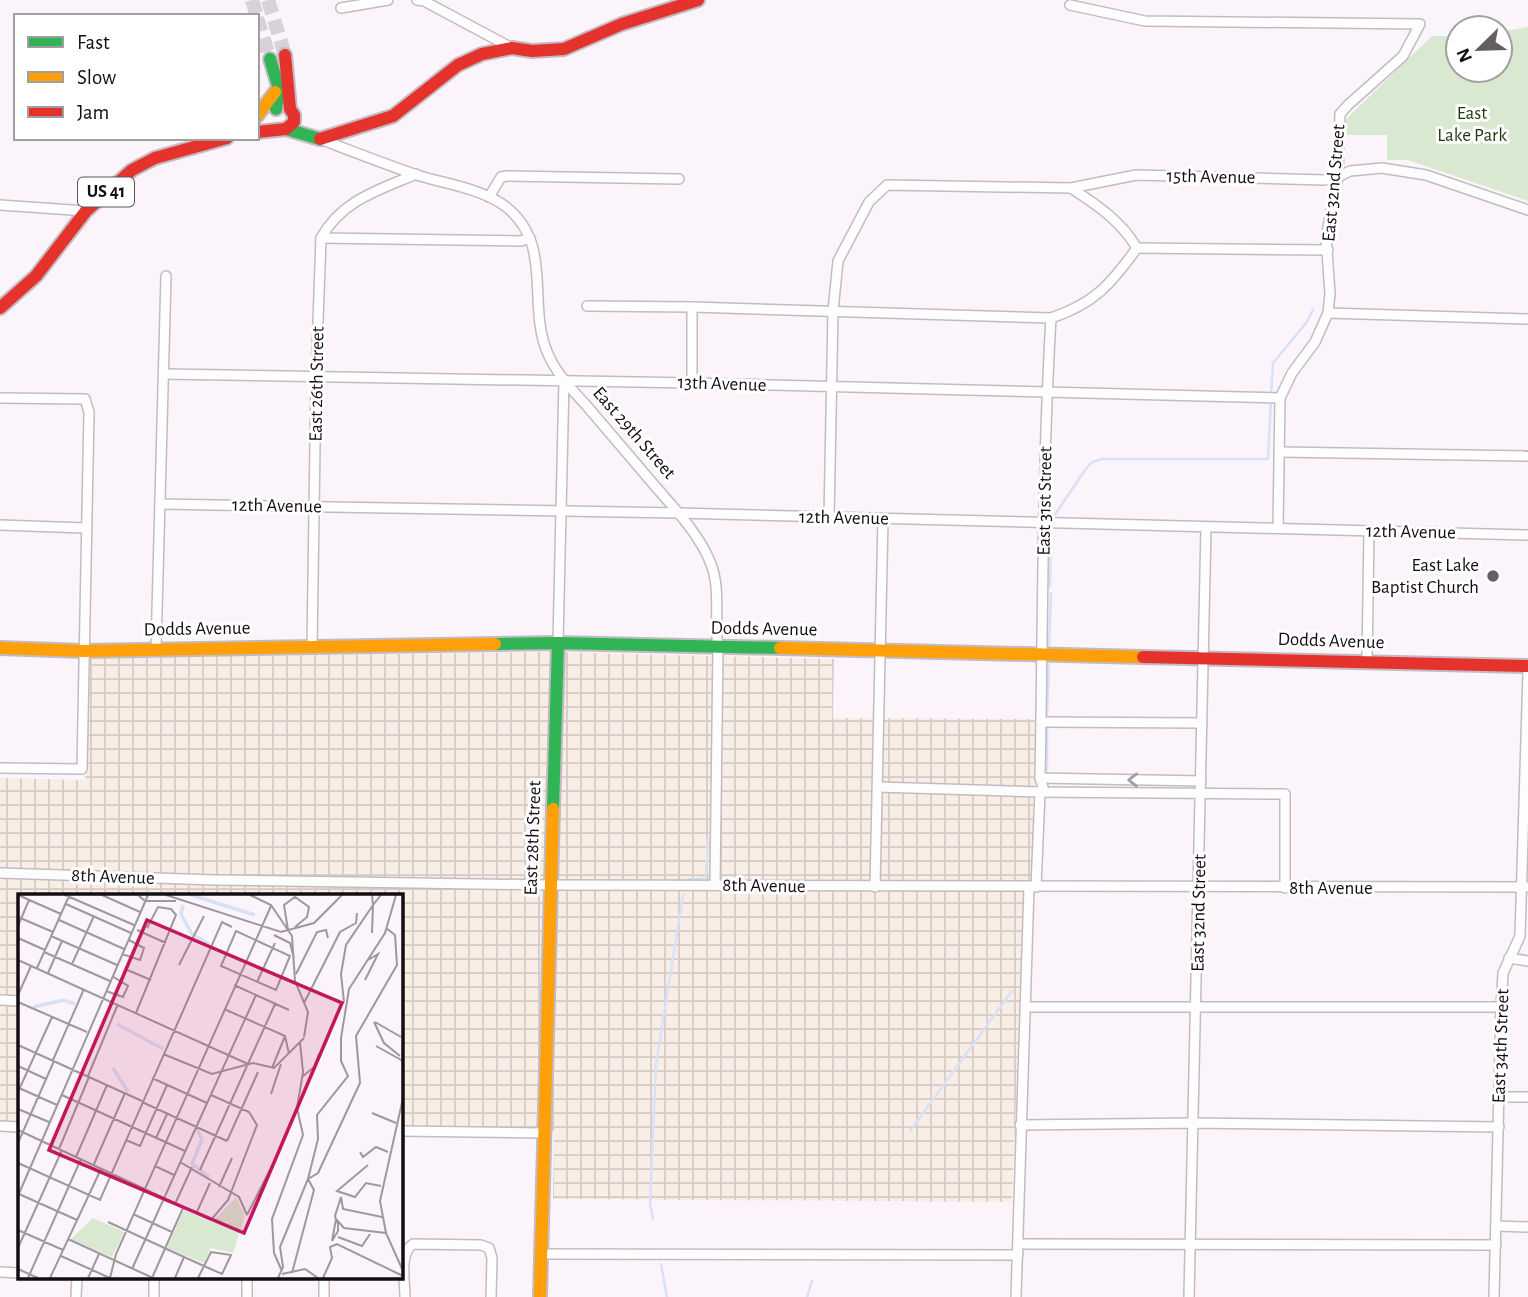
<svg xmlns="http://www.w3.org/2000/svg" width="1528" height="1297" viewBox="0 0 1528 1297" font-family="'Alegreya Sans',sans-serif">
  <style>
    .industrial { fill: url(#industrial-grid) }
    .green { fill: #d9e8d0 }
    .lines { fill: none; stroke-linecap: round; stroke-linejoin: round }
    .stream { stroke: #d9e1f6; stroke-width: 2.5 }
    .primary-tunnel { stroke: #d8d1d7; stroke-width: 14; stroke-dasharray: 14 7; stroke-linecap: butt }
    .street-casing { stroke: #c2bcc2; stroke-width: 12 }
    .fast-casing { stroke: #c2bcc2; stroke-width: 16 }
    .slow-casing { stroke: #c2bcc2; stroke-width: 16 }
    .jam-casing { stroke: #c2bcc2; stroke-width: 16 }
    .street { stroke: #fefdfe; stroke-width: 9 }
    .fast { stroke: #30b455; stroke-width: 12 }
    .slow { stroke: #ff9f0a; stroke-width: 12 }
    .jam { stroke: #e5322d; stroke-width: 12 }
    .oneway { stroke: #a09da0 }
    .poi-dot { fill: #645e63; stroke: #fff; stroke-width: 2.5 }
    .labels { text-anchor: middle; dominant-baseline: central; stroke-width: 6; stroke-linejoin: round; paint-order: stroke }
    .shield { fill: #fff; stroke: #5a5659; stroke-width: 2 }
    .shield-label { font-size: 18px; font-weight: bold; fill: #130d12 }
    .park-label { font-size: 19px; fill: #1e3a0a; stroke: #fff }
    .street-label { font-size: 19px; fill: #130d12; stroke: #fff }
    .poi-label { font-size: 19px; fill: #130d12; stroke: #fff; text-anchor: end }
    .inset-river { fill: none; stroke: #d9e1f6; stroke-width: 3.5 }
    .inset-road { fill: none; stroke: #9e989d; stroke-width: 2 }
    .view { fill: #c2185b; fill-opacity: 0.15; stroke: #c2185b; stroke-width: 3.5 }
    .inset-edge { fill: none; stroke: #130d12; stroke-width: 3.5 }
  </style>
  <defs>
    <pattern id="industrial-grid" width="8" height="8" patternUnits="userSpaceOnUse" patternTransform="scale(1.75)"><rect width="8" height="8" fill="#f9eee6"/><path d="M0 4h8M4 0v8" fill="none" stroke="#d5cbc4"/></pattern>
  </defs>
  <rect width="100%" height="100%" fill="#fbf4fa"/>
  <path class="industrial" d="M549,652L834,659L833,718L1037,719L1033,883H1025L1024,895L1012,1202L553,1199L554,1131L401,1128V896H19V1122H0V778L85,780L88,658Z"/>
  <path class="green" d="M1528,27V201L1408,160H1387V135H1345L1344,121L1432,36H1458V70H1500V32Z"/>
  <g class="lines">
    <g class="stream">
      <path d="M1271,394L1273,363L1306,323L1313,310"/>
      <path d="M1052,519L1085,470L1091,463L1101,459H1268L1271,401"/>
      <path d="M1050,586L1051,533"/>
      <path d="M1049,646L1051,593"/>
      <path d="M1047,717L1049,664"/>
      <path d="M1047,770V726"/>
      <path d="M688,879H701L706,876L708,839"/>
      <path d="M910,1131L1012,991"/>
      <path d="M653,1219L650,1204L656,1064L683,895"/>
      <path d="M661,1264L667,1297"/>
      <path d="M807,1297L812,1281"/>
    </g>
    <g class="primary-tunnel">
      <path d="M252,0L257,16"/>
      <path d="M268,0L285,55"/>
      <path d="M257,18L270,59"/>
    </g>
    <defs>
      <g id="street">
        <path d="M417,0L424,1L512,48"/>
        <path d="M1070,5L1145,21L1420,24L1403,56L1348,105L1340,114L1338,177L1326,237L1330,294L1328,313L1315,342L1292,373L1280,398L1278,528"/>
        <path d="M341,8L388,0"/>
        <path d="M320,139C354,152 387,165 420,176C447,184 482,189 505,206C555,244 526,305 548,354C556,373 572,390 586,405C609,432 632,459 655,486C675,509 700,535 711,564C721,590 714,620 718,648L715,885"/>
        <path d="M1071,188C1097,205 1121,221 1137,248"/>
        <path d="M489,197L501,177L507,176L679,179"/>
        <path d="M0,205L86,211"/>
        <path d="M321,238L521,241L530,238"/>
        <path d="M1137,248L1328,250"/>
        <path d="M587,306L692,307L1051,318C1094,304 1111,284 1137,248"/>
        <path d="M1328,313L1528,319"/>
        <path d="M164,374L692,383L1280,398"/>
        <path d="M692,383V307"/>
        <path d="M0,398L85,399L89,412L82,769L0,768"/>
        <path d="M1280,452L1528,456"/>
        <path d="M160,504L678,513L1528,535"/>
        <path d="M829,519L833,311L838,261L869,202L887,185L1071,188L1136,175L1324,180L1338,177L1350,171L1382,168L1426,175L1528,210"/>
        <path d="M0,525L86,528"/>
        <path d="M558,643L564,380"/>
        <path d="M312,647L316,377L321,238C342,200 379,190 416,174"/>
        <path d="M156,649L166,276"/>
        <path d="M1367,661L1369,531"/>
        <path d="M1041,722L1202,723"/>
        <path d="M1040,778L1201,781"/>
        <path d="M878,787L1040,792L1285,794V888"/>
        <path d="M0,873L216,880L551,885L1528,887"/>
        <path d="M875,887L883,519"/>
        <path d="M1036,887L1040,792L1043,787L1040,778C1043,625 1042,471 1051,318"/>
        <path d="M1509,958L1528,961"/>
        <path d="M0,1000L19,1001"/>
        <path d="M1026,1007H1501"/>
        <path d="M1500,1097H1528"/>
        <path d="M1020,1125L1193,1123L1499,1127"/>
        <path d="M0,1126L19,1127"/>
        <path d="M401,1131L545,1133"/>
        <path d="M1496,1226L1528,1227"/>
        <path d="M1018,1244L1496,1245"/>
        <path d="M541,1254L1018,1255"/>
        <path d="M0,1272L19,1273"/>
        <path d="M76,1297L77,1278"/>
        <path d="M154,1297V1278"/>
        <path d="M247,1297V1278"/>
        <path d="M324,1297V1278"/>
        <path d="M405,1297C405,1282 399,1253 413,1244L481,1245L489,1248L492,1258L491,1297"/>
        <path d="M1016,1297L1029,887"/>
        <path d="M1189,1297L1206,528"/>
        <path d="M1494,1297L1501,1007L1503,973L1520,936L1528,673"/>
      </g>
      <g id="fast">
        <path d="M270,59L279,89L276,109"/>
        <path d="M286,129L320,139"/>
        <path d="M495,644L558,643L780,648"/>
        <path d="M553,809L558,643"/>
      </g>
      <g id="slow">
        <path d="M257,116L275,92"/>
        <path d="M0,648L83,651L495,644"/>
        <path d="M780,648L1143,657"/>
        <path d="M540,1297L553,809"/>
      </g>
      <g id="jam">
        <path d="M257,132L286,129L294,122V115L290,109L285,55"/>
        <path d="M320,139L393,116L458,65L482,54L512,48L532,51L564,49L622,24L698,0"/>
        <path d="M0,308L36,276L86,211L132,170L155,158L227,138"/>
        <path d="M1143,657L1528,666"/>
      </g>
    </defs>
    <use href="#street" class="street-casing"/>
    <use href="#fast" class="fast-casing"/>
    <use href="#slow" class="slow-casing"/>
    <use href="#jam" class="jam-casing"/>
    <use href="#street" class="street"/>
    <use href="#fast" class="fast"/>
    <use href="#slow" class="slow"/>
    <use href="#jam" class="jam"/>
  </g>
  <defs><path id="oneway-chevron" d="M-2-3.5L2.5 0L-2 3.5" fill="none" stroke-width="1.6" stroke-linecap="round" stroke-linejoin="round" transform="scale(1.75)"/></defs>
  <use class="oneway" href="#oneway-chevron" transform="translate(1133 780) rotate(-179)"/>
  <circle class="poi-dot" cx="1493" cy="576" r="7"/>
  <g class="labels">
    <rect class="shield" x="78" y="177.5" width="56" height="29" rx="5"/>
    <g class="shield-label">
      <text x="106" y="192">US 41</text>
    </g>
    <g class="park-label">
      <text x="1472" y="113">East<tspan x="1472" dy="22">Lake Park</tspan></text>
    </g>
    <g class="street-label">
      <text transform="translate(1211 177) rotate(1)">15th Avenue</text>
      <text transform="translate(1334 183) rotate(-85)">East 32nd Street</text>
      <text transform="translate(317 384) rotate(-89)">East 26th Street</text>
      <text transform="translate(722 384) rotate(2)">13th Avenue</text>
      <text transform="translate(634 433) rotate(49)">East 29th Street</text>
      <text transform="translate(1045 501) rotate(-89)">East 31st Street</text>
      <text transform="translate(277 506) rotate(1)">12th Avenue</text>
      <text transform="translate(844 518) rotate(1)">12th Avenue</text>
      <text transform="translate(1411 532) rotate(1)">12th Avenue</text>
      <text transform="translate(197 629) rotate(-1)">Dodds Avenue</text>
      <text transform="translate(764 629) rotate(1)">Dodds Avenue</text>
      <text transform="translate(1331 641) rotate(2)">Dodds Avenue</text>
      <text transform="translate(533 838) rotate(-88)">East 28th Street</text>
      <text transform="translate(113 877) rotate(2)">8th Avenue</text>
      <text transform="translate(764 886) rotate(1)">8th Avenue</text>
      <text x="1331" y="888">8th Avenue</text>
      <text transform="translate(1199 913) rotate(-89)">East 32nd Street</text>
      <text transform="translate(1501 1046) rotate(-88)">East 34th Street</text>
    </g>
    <g class="poi-label">
      <text x="1479" y="565">East Lake<tspan x="1479" dy="22">Baptist Church</tspan></text>
    </g>
  </g>
  <g transform="translate(18 894)">
    <rect width="385" height="385" fill="#fbf4fa"/>
    <path d="M218,303L227,322L215,359L193,354L186,369L149,354L166,316L194,328ZM75,324L106,338L94,363L53,345Z" fill="#d9e8d0"/>
    <path class="inset-river" d="M173,1L237,21M165,11L163,20L174,40L191,50M15,113L46,106L57,110M99,130L145,155M95,174L110,198M179,235L184,245L174,270L191,283"/>
    <path class="inset-road" d="M0,1L43,20M47,1L116,31M84,1L122,18M120,1L127,7H158M148,1L263,38L296,29L324,1M232,1L253,11L274,42L277,87L290,118L286,143M48,10L113,39M0,23L35,38M41,26L106,55M0,32L11,6M119,36L148,49M270,36L266,11L277,3L291,13L289,23L277,33M218,37L272,62L258,96L203,72ZM354,39L355,11L363,1M256,41L272,49L276,64M33,42L99,71M0,44L27,56M26,58L92,87M104,60L122,66L126,54L111,46M0,66L230,170M54,70L76,22M161,71L186,22M19,74L51,2M107,75L133,86M30,79L44,47M278,80L299,38L308,36L310,44M347,86L360,60L350,66M239,88L257,49M216,91L271,116M88,97L105,103L110,92L94,82M0,101L13,72M0,108L69,138M326,108L323,80L328,51L355,11L354,1M286,109L322,38L338,29L339,19M206,115L267,142L271,160M118,119L158,21L153,15L140,13L129,34M356,128L366,149L382,162M357,128L383,143M0,151L124,207M358,152L385,167M145,160L194,180L235,169L256,174L286,144M35,166L66,95M0,172L28,185M254,174L267,142M70,182L100,110M284,183L296,173L301,160M134,184L189,209M1,194L39,211M0,198L34,123M253,200L263,170M44,201L167,257M385,204L362,307L368,339L385,377M124,208L209,247M0,215L31,228M354,219L378,229M0,236L193,326L210,306L239,231L231,218L193,201M138,244L149,220M108,246L122,252L149,191M209,247L240,178M0,249L36,167M41,255L71,183M342,258L345,263L358,253L370,258M58,263L89,191M162,268L221,303L229,321M0,269L82,306L204,28L214,33M76,270L107,199M350,271L319,297L337,303L348,289L363,292M137,272L156,281M182,276L257,110M385,289V325M201,293L214,264M1,300L59,326M0,302L130,1M323,303L317,322L318,325L320,330V337L314,347L318,325L326,334L368,339M323,303L325,315L364,323M157,310L174,273M115,320L154,338M178,320L192,289M229,321L255,270M90,328L127,345L166,363L186,372L204,380L213,361L193,358L180,384M0,336L45,356M320,343L344,352L352,340M50,345L135,384M0,354L44,256M43,362L92,384M0,375L20,384M114,375L238,101M263,375L256,359L254,325L285,241L279,214L285,178L282,148M274,379L296,296L290,285L300,279L342,189L338,142L379,71L377,41L368,34M264,380L287,375L300,384M10,384L63,265M32,384L83,275M70,384L81,360M92,384L98,360L253,12M134,384L165,314M157,384L166,363M260,384L265,373L262,353L290,285L300,245L299,221L330,182L323,167V144L331,95L367,39L378,1M305,384L314,364L312,353L319,350L385,382"/>
    <path class="view" d="M129,26L324,109L226,339L31,256Z"/>
    <rect width="385" height="385" class="inset-edge"/>
  </g>
  <rect x="14" y="14" width="245" height="126" fill="#ffffff" stroke="#a19ea0" stroke-width="2"/>
  <rect x="28" y="37" width="35" height="10" fill="#30b455" stroke="#a19ea0" stroke-width="2"/>
  <text x="77" y="49" font-size="21" fill="#130d12">Fast</text>
  <rect x="28" y="72" width="35" height="10" fill="#ff9f0a" stroke="#a19ea0" stroke-width="2"/>
  <text x="77" y="84" font-size="21" fill="#130d12">Slow</text>
  <rect x="28" y="107" width="35" height="10" fill="#e5322d" stroke="#a19ea0" stroke-width="2"/>
  <text x="77" y="119" font-size="21" fill="#130d12">Jam</text>
  <g transform="translate(1479 49) rotate(247)"><circle r="33" fill="#ffffff" stroke="#a19ea0" stroke-width="2"/>
  <path d="M0-5L12 26L0 18L-12 26Z" fill="#645e63"/>
  <text y="-10" font-size="19" font-weight="bold" text-anchor="middle" fill="#130d12">N</text>
  </g>
</svg>
